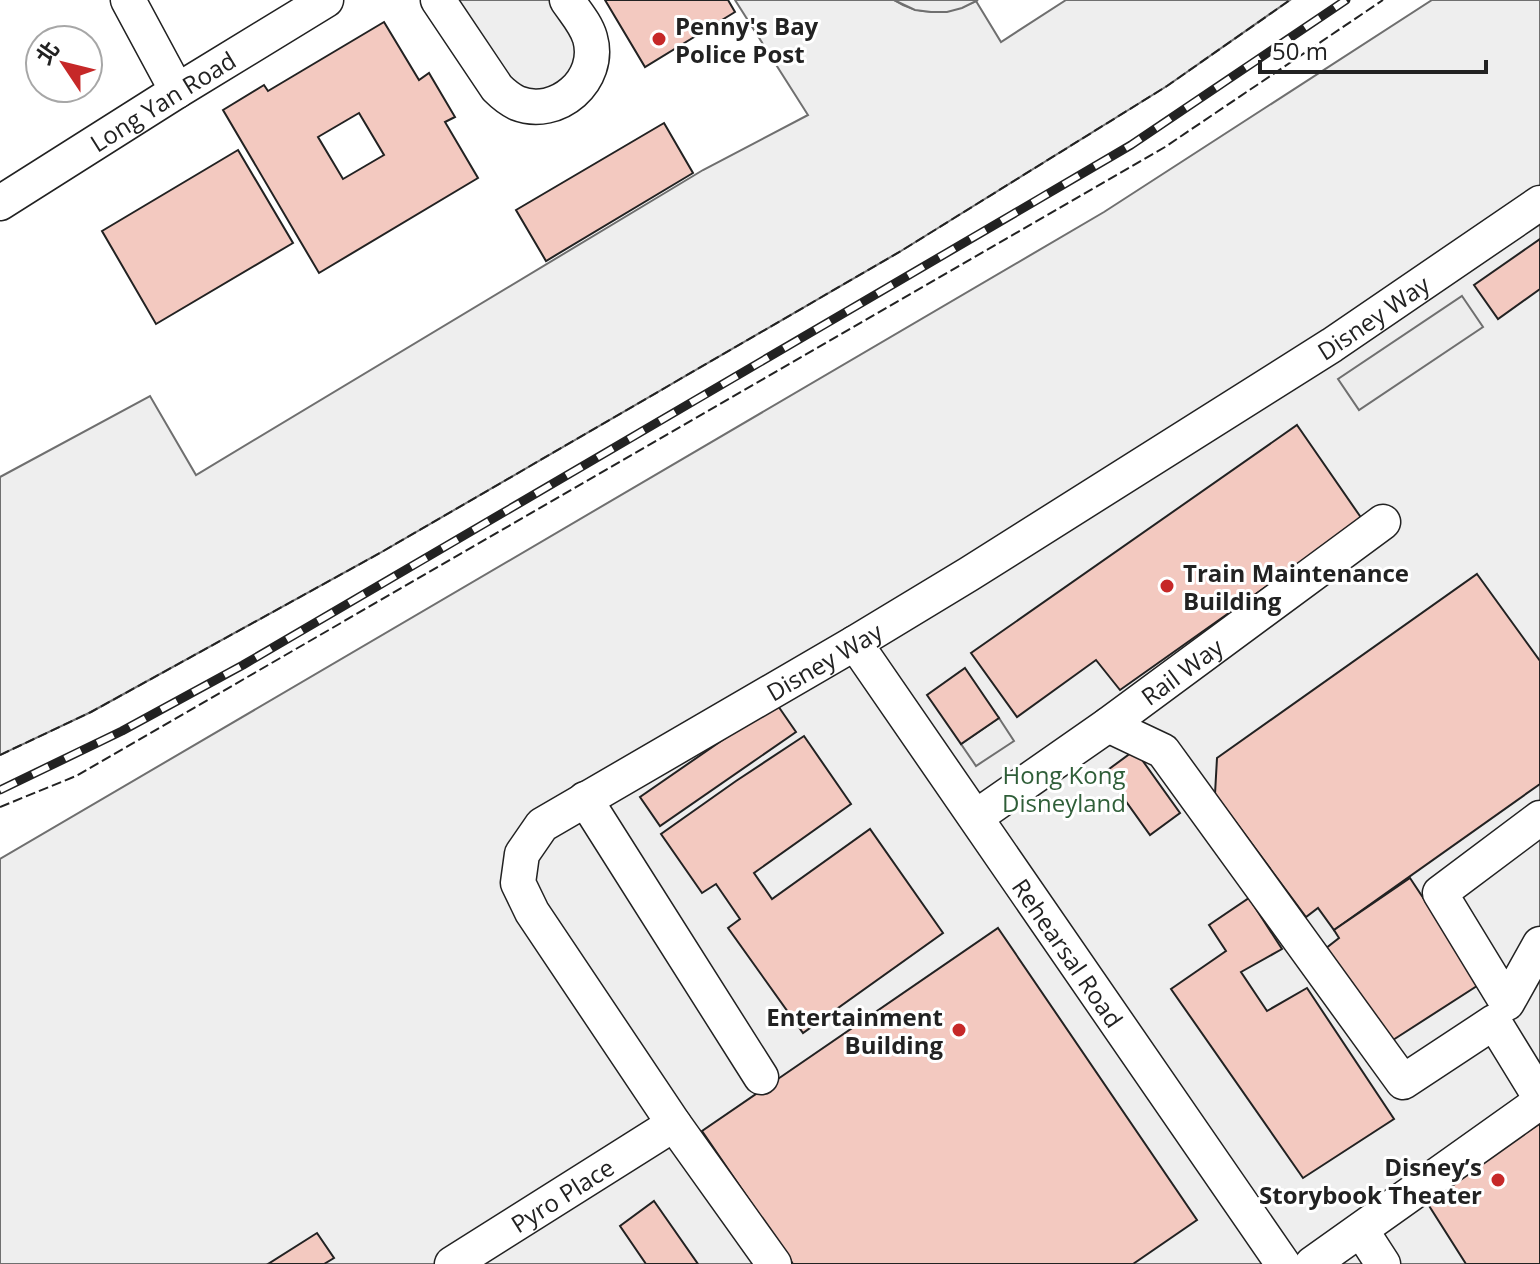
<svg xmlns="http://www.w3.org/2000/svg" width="1540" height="1264" viewBox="0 0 1540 1264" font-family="'Open Sans','Noto Sans TC',sans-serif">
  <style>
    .green { fill: #eee; stroke: #6f6f6f; stroke-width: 2 }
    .parking { fill: #ededed; stroke: #6f6f6f; stroke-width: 2 }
    .building { fill: #f3c9c0; stroke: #222; stroke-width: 2; fill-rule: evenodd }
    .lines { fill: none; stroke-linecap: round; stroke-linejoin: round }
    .minor-casing { stroke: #222; stroke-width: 37 }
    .minor { stroke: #fff; stroke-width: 34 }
    .rail-casing { stroke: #222; stroke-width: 9 }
    .rail { stroke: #fff; stroke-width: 6; stroke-dasharray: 18; stroke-linecap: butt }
    .fence { stroke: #222; stroke-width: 2; stroke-dasharray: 10 4; stroke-linecap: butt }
    .poi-dot { fill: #c62828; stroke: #fff; stroke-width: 3 }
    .labels { text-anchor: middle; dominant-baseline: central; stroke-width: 6; stroke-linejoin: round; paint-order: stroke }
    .poi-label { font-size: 24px; font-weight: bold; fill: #222; stroke: #fff; text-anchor: start }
    .street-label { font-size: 24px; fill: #222; stroke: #fff }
    .park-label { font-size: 24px; fill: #2f5e38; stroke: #fff }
  </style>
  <rect width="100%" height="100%" fill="#fff"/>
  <g class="green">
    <path d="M449,0H555L577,32L573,84L524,97Z"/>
    <path d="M735,0H894C919,17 950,14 976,1L1001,42L1066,0H1290L1167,86L901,251L380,553L91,712L0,755V477L150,396L196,475L703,170L808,115Z"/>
    <path d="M1432,0H1540V1264H0V859L1104,212Z"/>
  </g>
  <g class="parking">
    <path d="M894,0H978L962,8L947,12H931L915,10Z"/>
    <path d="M1462,296L1483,327L1359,410L1338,379Z"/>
    <path d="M999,718L1014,741L976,766L961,744Z"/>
  </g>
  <g class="building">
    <path d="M605,0H728L735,12L645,67Z"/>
    <path d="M384,22L419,80L429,73L455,117L445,122L478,178L319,273L223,110L264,85L268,91ZM359,113L384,155L343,179L318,137Z"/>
    <path d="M664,123L693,173L546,261L516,210Z"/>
    <path d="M238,150L293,243L156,324L102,231Z"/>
    <path d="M1540,239V289L1498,319L1474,285Z"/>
    <path d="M1297,425L1362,519L1120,690L1096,660L1017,717L971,653Z"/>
    <path d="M1477,574L1540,661V784L1334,930L1318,908L1306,917L1215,794L1217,758Z"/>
    <path d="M965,668L999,718L961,744L927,695Z"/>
    <path d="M776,703L796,732L660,826L640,797Z"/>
    <path d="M804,736L851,804L754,873L772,899L870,829L943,933L803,1033L728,928L740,919L716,884L702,893L661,834L736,781Z"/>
    <path d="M1135,750L1180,813L1150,835L1105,772Z"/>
    <path d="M1410,878L1480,984L1393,1040L1325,949L1339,938L1334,930Z"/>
    <path d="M1249,898L1282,949L1241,972L1267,1011L1307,988L1394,1119L1303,1178L1171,989L1226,951L1209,925Z"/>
    <path d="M998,928L1197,1220L1133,1264H793L702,1131Z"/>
    <path d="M1540,1123V1264H1466L1426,1201Z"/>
    <path d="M654,1201L698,1264H646L620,1226Z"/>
    <path d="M317,1233L334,1258L324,1264H268Z"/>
  </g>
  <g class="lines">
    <defs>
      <g id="minor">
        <path d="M128,0L177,91"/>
        <path d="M438,0L497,88C503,94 509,99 517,103C557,119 602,80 590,38C586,24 575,12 567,0"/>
        <path id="s1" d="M0,203L177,91L326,0"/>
        <path id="s2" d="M855,643L1283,1264"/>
        <path d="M1108,725L1163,751L1403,1082L1494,1022L1540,1097"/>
        <path d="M585,799L761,1077"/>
        <path id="s3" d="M976,817L1108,725L1383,522"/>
        <path d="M1540,818L1440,893L1507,1003L1540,944"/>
        <path d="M1361,1230L1383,1264"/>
        <path id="s4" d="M452,1264L674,1124"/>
        <path id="s5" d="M774,1264L674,1124L532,912L518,883L522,854L542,825L855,643L969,574L1332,345L1540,203"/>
        <path d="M1312,1264L1540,1102"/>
      </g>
    </defs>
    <use href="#minor" class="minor-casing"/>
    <use href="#minor" class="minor"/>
    <defs>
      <path id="rail" d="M0,790L122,731L243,665L1131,145L1346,0"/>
    </defs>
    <use href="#rail" class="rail-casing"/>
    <use href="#rail" class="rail"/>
    <g class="fence">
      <path d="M0,755L91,712L380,553L901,251L1167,86L1290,0"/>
      <path d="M0,807L76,776L1165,147L1383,0"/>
    </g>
  </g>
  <g class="poi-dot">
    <circle cx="659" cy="39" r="8"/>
    <circle cx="1167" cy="586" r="8"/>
    <circle cx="959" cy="1030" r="8"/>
    <circle cx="1498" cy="1180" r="8"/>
  </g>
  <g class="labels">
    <g class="poi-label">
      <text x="675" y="25">Penny's Bay<tspan x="675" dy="28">Police Post</tspan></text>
      <text x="1183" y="572">Train Maintenance<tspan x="1183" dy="28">Building</tspan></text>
      <text x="943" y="1016" text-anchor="end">Entertainment<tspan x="943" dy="28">Building</tspan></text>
      <text x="1482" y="1166" text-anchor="end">Disney’s<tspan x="1482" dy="28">Storybook Theater</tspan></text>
    </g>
    <g class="street-label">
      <text stroke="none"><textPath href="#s1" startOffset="192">Long Yan Road</textPath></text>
      <text stroke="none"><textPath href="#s5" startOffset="1498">Disney Way</textPath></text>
      <text stroke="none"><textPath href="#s5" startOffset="850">Disney Way</textPath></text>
      <text stroke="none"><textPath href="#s3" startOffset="252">Rail Way</textPath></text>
      <text stroke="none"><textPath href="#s2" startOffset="376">Rehearsal Road</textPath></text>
      <text stroke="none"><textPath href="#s4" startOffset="130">Pyro Place</textPath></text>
    </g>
    <g class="park-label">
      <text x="1064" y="774">Hong Kong<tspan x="1064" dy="28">Disneyland</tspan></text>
    </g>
  </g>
  <g transform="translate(64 64) rotate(305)"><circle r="38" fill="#ffffff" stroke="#a7a7a7" stroke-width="2"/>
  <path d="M0-6L14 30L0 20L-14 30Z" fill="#c62828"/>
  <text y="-12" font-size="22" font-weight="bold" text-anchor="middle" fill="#222222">北</text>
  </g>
  <path d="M1260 60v12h226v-12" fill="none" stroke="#222222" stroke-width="4"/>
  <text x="1272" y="60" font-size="24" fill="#222222" stroke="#ffffff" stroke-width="6" paint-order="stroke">50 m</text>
</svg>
